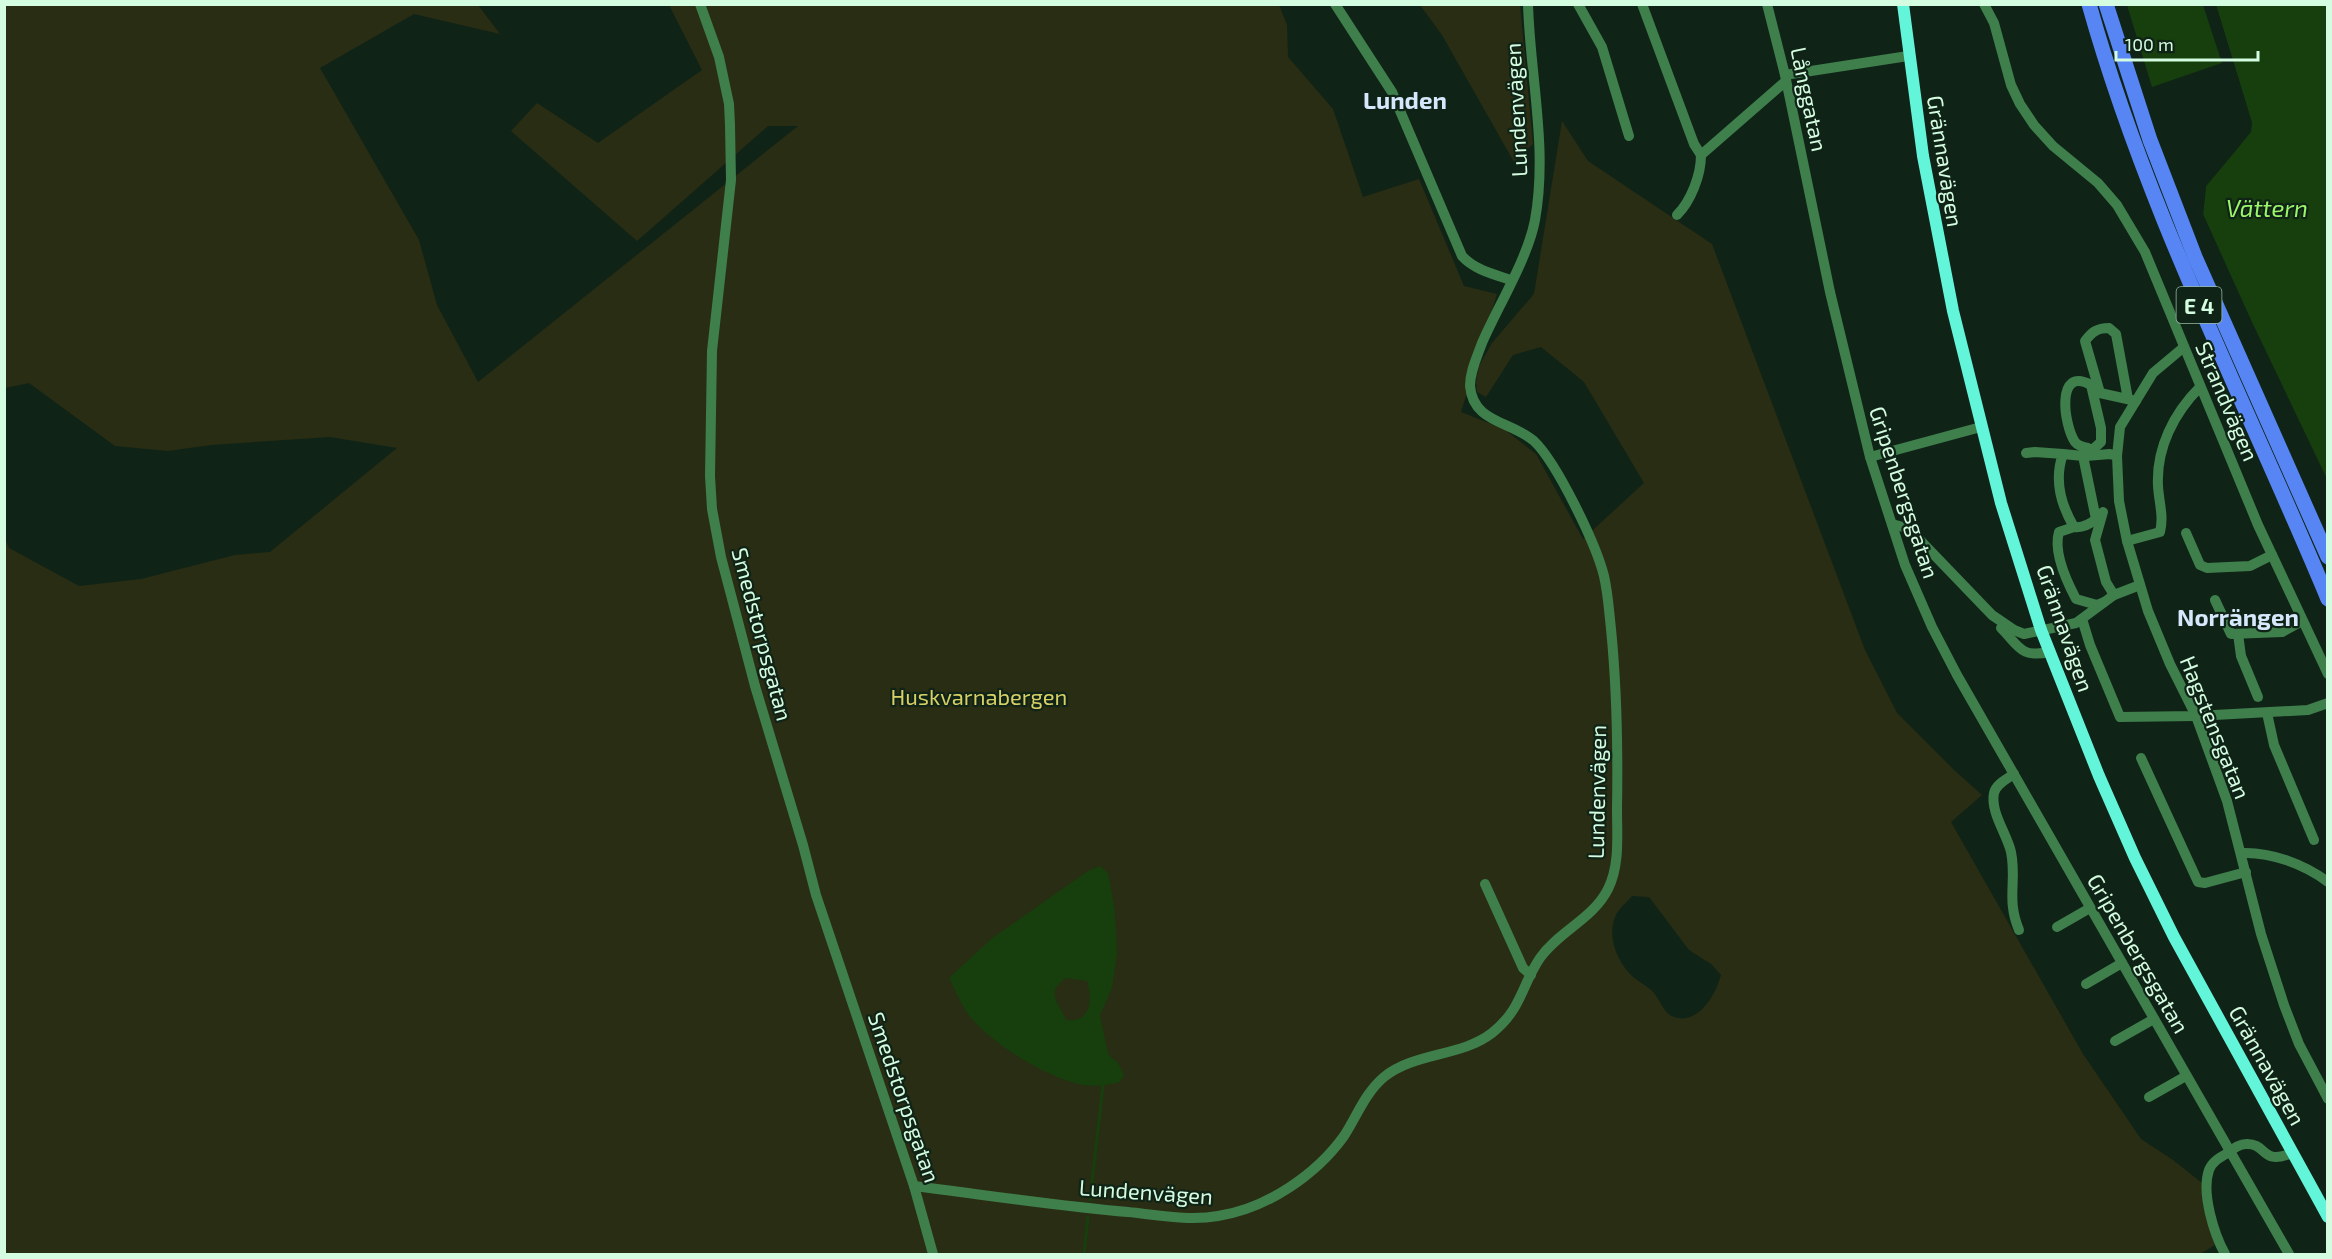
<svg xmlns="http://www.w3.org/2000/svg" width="2332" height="1259" viewBox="0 0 2332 1259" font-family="'Exo 2',sans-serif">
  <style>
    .green { fill: #292d13; fill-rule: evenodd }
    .water { fill: #163f0d; fill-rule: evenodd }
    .pier { fill: #102317 }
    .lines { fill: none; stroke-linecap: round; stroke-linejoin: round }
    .stream { stroke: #163f0d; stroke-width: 3 }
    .minor { stroke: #3e7f4c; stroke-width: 10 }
    .major { stroke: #63f5d9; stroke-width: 12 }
    .highway { stroke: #5786f4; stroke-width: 15 }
    .labels { text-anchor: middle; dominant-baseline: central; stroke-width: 4.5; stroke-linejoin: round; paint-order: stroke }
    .shield { fill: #102317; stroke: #99bba4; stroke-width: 1.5 }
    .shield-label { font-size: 21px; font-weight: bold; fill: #d4fce0 }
    .street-label { font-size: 22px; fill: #d4fce0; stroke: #102317 }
    .park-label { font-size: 22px; fill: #d8d065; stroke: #102317 }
    .neighbourhood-label { font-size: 24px; font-weight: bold; fill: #d6e8fc; stroke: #102317 }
    .water-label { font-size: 24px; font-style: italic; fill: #9bf669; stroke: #102317 }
  </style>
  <rect width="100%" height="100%" fill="#102317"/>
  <g class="green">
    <path d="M5,5H478L500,34L414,14L320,68L419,240L437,305L478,382L798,126H768L637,241L511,131L537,103L598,143L702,70L669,5H1279L1287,25L1288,57L1333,109L1363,197L1419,179L1464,286L1497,294L1461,412L1504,429L1536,454L1583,539L1644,483L1584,382L1541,347L1513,355L1486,397L1477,392L1476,382L1479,366L1492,343L1534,294L1562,121L1588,161L1712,244L1865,650L1897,713L1954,770L1982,795L1951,822L2083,1054L2141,1139L2173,1160L2202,1183L2203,1206L2215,1245L2200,1254H5L4,537L9,548L79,586L141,579L235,555L270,552L397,448L330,437L211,445L168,451L115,446L29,383L5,388ZM1632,896L1649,897L1689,950L1711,964L1721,975C1716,994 1699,1025 1674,1017C1664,1014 1660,1000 1654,993C1648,986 1639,982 1632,976C1617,961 1607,937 1615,917C1618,909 1627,902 1632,896Z"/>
    <path d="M1420,5H1520L1533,144L1514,162L1442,35Z"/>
  </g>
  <g class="water">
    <path d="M2127,5H2203L2222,63L2152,87Z"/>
    <path d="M2216,5H2327V479L2252,322L2203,214L2206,186L2241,144L2252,123Z"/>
    <path d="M1100,866L1108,873L1115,912L1117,954L1112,988L1100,1015L1108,1054L1118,1063L1124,1075L1120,1082C1108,1085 1094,1087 1083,1085C1048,1078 995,1046 972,1019C962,1008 956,991 949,978L991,939L1088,871ZM1066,978L1087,981C1093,1000 1091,1023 1066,1020C1059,1002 1044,993 1066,978Z"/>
  </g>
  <path class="pier" d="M2213,5H2216L2252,123L2251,132L2206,186L2203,214L2201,208L2203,185L2248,131L2249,123Z"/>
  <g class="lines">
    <g class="stream">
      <path d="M1090,1200L1103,1085"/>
      <path d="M1084,1254L1088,1217"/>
    </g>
    <g class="minor">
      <path d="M700,4L719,57L729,104L730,125L731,180L712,351L710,476L712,509L721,557L755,686L803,845L816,895L914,1186L933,1254"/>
      <path d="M1335,4L1392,92L1462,256C1475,270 1493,274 1511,280"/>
      <path d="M1578,4L1602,47L1629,136"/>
      <path d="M1642,4L1694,144L1701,155"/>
      <path d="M1767,4L1785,75L1830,292L1870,457L1905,565L1932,627L1957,675L2289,1254"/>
      <path d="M1984,4L1994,23L2011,85L2020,104L2034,125L2053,146L2098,183L2117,205L2145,252L2258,525L2328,674"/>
      <path d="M1785,75L1908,56"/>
      <path d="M1701,155L1786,81"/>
      <path d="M1677,215C1691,201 1701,175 1701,155"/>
      <path d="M2184,347L2153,373L2120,427L2117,456L2119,501L2127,541L2148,611L2170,664L2196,716L2227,801L2261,934L2284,1005L2299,1044L2328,1099"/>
      <path d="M2128,399L2116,334L2109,328C2097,328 2092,332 2085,341L2100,393L2136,401"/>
      <path d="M2091,451L2101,442V428L2091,385C2055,365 2064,426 2075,442C2078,446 2083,447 2088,448L2091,454"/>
      <path d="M2026,453L2035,452L2063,454C2054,479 2061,505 2074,527C2083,528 2089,525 2096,519L2083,456L2063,454"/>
      <path d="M2086,456L2110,454L2117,456"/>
      <path d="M1870,457L1981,427"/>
      <path d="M2103,512L2095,540L2106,582L2114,595"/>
      <path d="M1892,524L1903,527L1917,537L1992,615L2014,630L2024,634L2076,623L2114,595L2140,585"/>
      <path d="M2074,527L2059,532C2053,552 2067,582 2076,599L2097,605L2104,602"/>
      <path d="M2186,533L2200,565L2207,568L2250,566L2272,555"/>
      <path d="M2127,541L2160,532C2164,516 2159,503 2158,486C2156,448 2174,413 2200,387"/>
      <path d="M2215,600L2231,634L2282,632L2302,621"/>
      <path d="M2082,619L2090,645L2120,717L2196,716L2308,710L2328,703"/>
      <path d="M2001,628C2020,647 2020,658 2050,652"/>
      <path d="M2238,634L2241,656L2258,697"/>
      <path d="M2267,713L2274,745L2314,840"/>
      <path d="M2141,758L2198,882L2205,883L2246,872"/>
      <path d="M2014,774C2007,779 1996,784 1994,793C1990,812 2007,834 2011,852C2017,881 2006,899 2019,930"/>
      <path d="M2242,853C2271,852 2304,864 2328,882"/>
      <path d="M1485,884L1523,968L1531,975"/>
      <path d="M2057,927L2090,908"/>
      <path d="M2086,984L2122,963"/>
      <path d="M2115,1041L2154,1019"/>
      <path d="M2149,1097L2186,1076"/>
      <path d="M914,1186C986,1195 1057,1206 1128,1212C1158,1215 1189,1221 1218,1216C1266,1209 1316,1175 1344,1136C1357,1116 1365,1093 1384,1077C1415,1052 1461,1057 1492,1033C1522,1009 1521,986 1540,958C1559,931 1593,919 1608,889C1620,865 1617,835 1617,809C1618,749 1617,689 1611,629C1609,611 1608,593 1604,576C1596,544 1557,463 1534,441C1511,421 1473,423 1470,386C1470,371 1477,357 1482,343C1498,306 1528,258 1535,220C1548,148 1530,76 1528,4"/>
      <path d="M2225,1254C2214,1234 2201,1193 2209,1170C2212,1162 2219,1158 2226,1154C2231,1150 2239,1144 2246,1144C2268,1143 2260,1166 2292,1153"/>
    </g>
    <path class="major" d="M1903,4L1923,156L1953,311L2001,503L2041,630L2099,776L2135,858L2174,937L2328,1217"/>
    <g class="highway">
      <path d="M2089,4C2147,211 2246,402 2328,599"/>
      <path d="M2106,4L2150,140L2195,257L2328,557"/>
    </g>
  </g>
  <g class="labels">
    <rect class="shield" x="2176.5" y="287" width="45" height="36" rx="4.5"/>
    <g class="shield-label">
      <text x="2199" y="305">E 4</text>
    </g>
    <g class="street-label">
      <text transform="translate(1810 99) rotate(78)">Långgatan</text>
      <text transform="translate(1515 110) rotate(-93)">Lundenvägen</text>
      <text transform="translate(1946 161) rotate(81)">Grännavägen</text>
      <text transform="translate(2228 401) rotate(67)">Strandvägen</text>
      <text transform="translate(1905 492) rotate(72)">Gripenbergsgatan</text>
      <text transform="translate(2066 628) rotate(71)">Grännavägen</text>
      <text transform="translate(763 634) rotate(75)">Smedstorpsgatan</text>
      <text transform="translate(2216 727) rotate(68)">Hagstensgatan</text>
      <text transform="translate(1596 792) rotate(-89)">Lundenvägen</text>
      <text transform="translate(2139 953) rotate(60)">Gripenbergsgatan</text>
      <text transform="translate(2268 1065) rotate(61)">Grännavägen</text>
      <text transform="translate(905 1097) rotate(71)">Smedstorpsgatan</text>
      <text transform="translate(1146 1191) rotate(4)">Lundenvägen</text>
    </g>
    <g class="park-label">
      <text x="979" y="696">Huskvarnabergen</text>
    </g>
    <g class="neighbourhood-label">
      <text x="1405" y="99">Lunden</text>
      <text x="2238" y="616">Norrängen</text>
    </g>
    <g class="water-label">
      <text x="2267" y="207">Vättern</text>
    </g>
  </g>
  <rect width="2332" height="1259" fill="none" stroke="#d4fce0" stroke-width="12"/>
  <path d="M2116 51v9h142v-9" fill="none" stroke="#d4fce0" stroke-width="3"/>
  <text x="2125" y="51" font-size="18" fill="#d4fce0" stroke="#102317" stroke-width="4.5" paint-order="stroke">100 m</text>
</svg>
